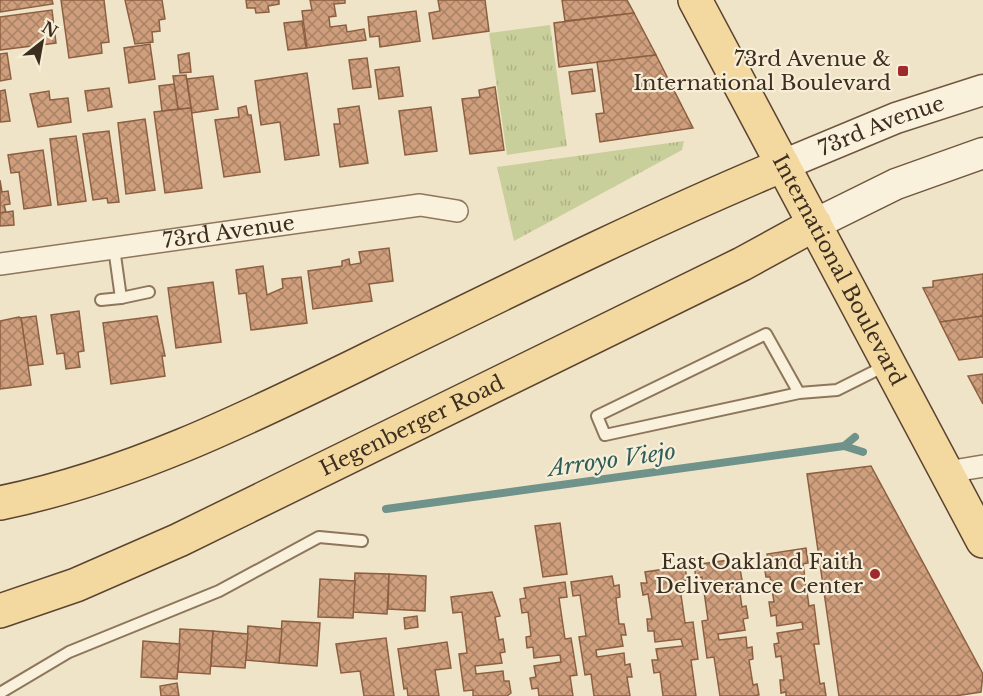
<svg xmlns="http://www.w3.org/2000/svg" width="983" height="696" viewBox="0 0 983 696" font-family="'Libre Baskerville',serif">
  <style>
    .grass { fill: url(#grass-tufts) }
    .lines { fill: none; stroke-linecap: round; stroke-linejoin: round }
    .stream { stroke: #6f938a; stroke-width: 8 }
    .building { fill: url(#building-cross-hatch); stroke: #8d5f41; stroke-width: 1.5 }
    .lane-casing { stroke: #8d765c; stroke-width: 14 }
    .street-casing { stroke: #8d765c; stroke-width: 24 }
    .secondary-casing { stroke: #6f573f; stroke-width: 33 }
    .primary-casing { stroke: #5b4430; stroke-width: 36 }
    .lane { stroke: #faf1dc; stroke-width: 10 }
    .street { stroke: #faf1dc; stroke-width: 21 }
    .secondary { stroke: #faf1dc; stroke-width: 30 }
    .primary { stroke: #f3d9a0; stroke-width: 33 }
    .poi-dot { fill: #9e2a2b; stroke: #f7eed8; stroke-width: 2 }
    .labels { text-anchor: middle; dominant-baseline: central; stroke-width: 4.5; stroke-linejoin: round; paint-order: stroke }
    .poi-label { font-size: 21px; fill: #3d2e20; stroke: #f7eed8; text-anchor: end }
    .street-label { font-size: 21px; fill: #3d2e20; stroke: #f7eed8 }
    .water-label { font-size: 22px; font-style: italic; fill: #2f5d5a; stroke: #f7eed8 }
  </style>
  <defs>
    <pattern id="grass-tufts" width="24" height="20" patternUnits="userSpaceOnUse" patternTransform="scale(1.5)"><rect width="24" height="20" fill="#c9cf9b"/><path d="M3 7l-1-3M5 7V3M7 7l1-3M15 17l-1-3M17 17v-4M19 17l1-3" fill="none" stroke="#aeb285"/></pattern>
    <pattern id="building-cross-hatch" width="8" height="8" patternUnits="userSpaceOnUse" patternTransform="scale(1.5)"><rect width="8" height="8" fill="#cf9f7d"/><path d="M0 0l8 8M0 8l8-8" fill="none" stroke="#a98266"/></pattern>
  </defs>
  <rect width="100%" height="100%" fill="#f0e4c8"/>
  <g class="grass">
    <path d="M550,25L567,146L507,155L489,33Z"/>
    <path d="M684,141L682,150L514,241L497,167Z"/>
  </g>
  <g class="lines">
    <g class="stream">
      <path d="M844,446L863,452"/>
      <path d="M386,509L844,446L855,437"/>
    </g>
  </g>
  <g class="building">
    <path d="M0,0H52L53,4L0,12Z"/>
    <path d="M61,0H104L109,42L101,43L102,53L69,58Z"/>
    <path d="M125,0H162L165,19L159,20L160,31L152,32L153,42L135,44Z"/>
    <path d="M246,0H279V4L268,6L269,12L256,13L255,8H247Z"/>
    <path d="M310,0H345V3L334,4L336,16L329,17L330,27L346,25L347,32L364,29L366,40L307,48L302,11L312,10Z"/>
    <path d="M438,0H485L489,31L433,39L429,13L440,11Z"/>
    <path d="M562,0H627L634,13L565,21Z"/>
    <path d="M52,10L56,43L0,50V17Z"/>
    <path d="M416,11L420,41L380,47L379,36L370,37L368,17Z"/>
    <path d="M634,13L656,55L559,67L554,23Z"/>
    <path d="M302,21L306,48L288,50L284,23Z"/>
    <path d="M150,44L155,79L129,83L124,48Z"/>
    <path d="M7,53L11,79L0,81V54Z"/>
    <path d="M189,53L191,72L180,73L178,55Z"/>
    <path d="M656,55L693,128L600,142L596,114L604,113L597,62Z"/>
    <path d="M367,58L371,87L353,89L349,60Z"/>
    <path d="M399,67L403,96L379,99L375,70Z"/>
    <path d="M592,69L595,91L572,94L569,72Z"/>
    <path d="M307,73L319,155L285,160L280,122L261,125L255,81Z"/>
    <path d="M186,75L191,108L178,109L173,76Z"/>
    <path d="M213,76L218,109L192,113L187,79Z"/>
    <path d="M174,84L178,109L162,111L159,86Z"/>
    <path d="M495,87L504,150L470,154L462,99L480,97L479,90Z"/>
    <path d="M109,88L112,107L88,111L85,91Z"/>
    <path d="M5,90L10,121L0,122V91Z"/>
    <path d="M49,91L50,100L68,98L71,122L38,127L30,94Z"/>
    <path d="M246,106L248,115H251L260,172L224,177L215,120L239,117L238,108Z"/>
    <path d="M359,106L368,163L340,167L334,124H340L338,109Z"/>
    <path d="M431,107L437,151L405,155L399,111Z"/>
    <path d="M191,108L202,188L165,193L154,112Z"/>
    <path d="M145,119L155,190L126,194L118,123Z"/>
    <path d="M109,131L119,202L108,203L107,198L93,200L83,134Z"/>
    <path d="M76,136L86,201L58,205L50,139Z"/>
    <path d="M43,150L51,205L24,209L19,172L11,173L8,155Z"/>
    <path d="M0,180L2,192L8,191L10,204L4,205L6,212L0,213Z"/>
    <path d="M13,211L14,225L0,226V213Z"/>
    <path d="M389,248L393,281L369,284L372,301L313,309L308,271L342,266V261L349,259L350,265L361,263L359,252Z"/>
    <path d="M263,266L267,295L283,288L282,279L301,277L307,323L251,330L246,293L239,294L236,270Z"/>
    <path d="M983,274V316L940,322L923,288L933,287V281Z"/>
    <path d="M213,282L221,342L176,348L168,288Z"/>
    <path d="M79,311L84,351L78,352L80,367L66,369L64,353L57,354L51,315Z"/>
    <path d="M36,316L43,364L28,366L21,318Z"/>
    <path d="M157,316L165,356H162L165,376L111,384L103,323Z"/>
    <path d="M983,316V357L959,360L940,322Z"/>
    <path d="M19,317L21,318L31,385L0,389V321Z"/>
    <path d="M983,374V404L968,376Z"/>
    <path d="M871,466L983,674L981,692L955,696H839L807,474Z"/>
    <path d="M560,523L567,574L543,577L535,526Z"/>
    <path d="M806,548L808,563L803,564L809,606L814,605L819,644H814L820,684L824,683L826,696H786V692L781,693L780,680H784L781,656L776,657L774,644L779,643L777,633L803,629L802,622L777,626L776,615L771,616L769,602H774L770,577H766L764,565L769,564L767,554Z"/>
    <path d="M735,559L736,569H740L742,580H738L742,607L746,606L748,618L743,619L745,630L718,634L719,640L746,637L747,648L752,647L753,659L749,660L753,685L757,684L759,695L754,696H720L714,657L707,658L702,621L708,620L702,577L696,578L694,565Z"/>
    <path d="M685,566L687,580L679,581L685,623L693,622L698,659L691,660L696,696H663L660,672L654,673L652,660H658L656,649L683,646L681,639L655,642L654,631H648L647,619H652L648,594L643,595L641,583H647L645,572Z"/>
    <path d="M355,573L389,574L387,614L353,612Z"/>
    <path d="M389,574L426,576L425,611L388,609Z"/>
    <path d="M612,576L614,586L619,585L620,597L616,598L619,624H624L626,635H621L623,646L596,650L597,657L624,653L625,665L630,664L632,677H627L630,696H594L591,674L585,675L579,637L586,636L580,595L573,596L571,582Z"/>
    <path d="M320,579L355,581L353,618L318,617Z"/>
    <path d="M565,582L567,597L559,598L565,639L571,638L577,675L570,676L573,696H539L538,688L532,689L530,678L536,677L534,666L561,662L560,655L534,658L533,647L527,648L526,637L531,636L528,612L522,613L520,599L526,598L524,588Z"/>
    <path d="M492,592L500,616L495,617L499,640L503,639L505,652L500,653L502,663L475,666L476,674L503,671L504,681H509L511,693L507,696H473V690L464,691L459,654L467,653L462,612L453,613L451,597Z"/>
    <path d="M417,616L418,627L405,629L404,618Z"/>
    <path d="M282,621L320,623L317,666L279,663Z"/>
    <path d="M248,626L282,629L279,663L246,660Z"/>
    <path d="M180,629L213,631L210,674L178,672Z"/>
    <path d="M213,631L248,634L245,668L211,666Z"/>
    <path d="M386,638L394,696H364L360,671L341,673L336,644Z"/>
    <path d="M143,641L180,644L177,679L141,677Z"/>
    <path d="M447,642L451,668L435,670L439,696H408L407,688L404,689L398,649Z"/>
    <path d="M177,683L179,696H161L160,686Z"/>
  </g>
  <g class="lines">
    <defs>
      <g id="lane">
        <path d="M114,248L121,298L149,292"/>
        <path d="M101,300L121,298"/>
        <path d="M799,393L766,334L597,416L605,435L799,393L837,390L885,366"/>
        <path d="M0,693L69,652L219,591L319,537L362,541"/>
      </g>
      <g id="street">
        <path id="s1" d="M0,264L420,205L457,211"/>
        <path d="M947,472L983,466"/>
      </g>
      <g id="secondary">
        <path id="s2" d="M783,165L896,118L983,90"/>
        <path d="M815,224L896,184L983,153"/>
      </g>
      <g id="primary">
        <path id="s3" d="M695,0L983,541"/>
        <path d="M0,503C133,476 254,415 375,356C510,290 644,223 783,165"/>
        <path id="s4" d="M0,611L76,585L179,540L742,264L815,224"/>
      </g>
    </defs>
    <use href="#lane" class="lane-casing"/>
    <use href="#street" class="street-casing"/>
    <use href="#secondary" class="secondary-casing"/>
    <use href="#primary" class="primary-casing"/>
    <use href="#lane" class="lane"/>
    <use href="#street" class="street"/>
    <use href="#secondary" class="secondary"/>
    <use href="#primary" class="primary"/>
  </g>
  <g class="poi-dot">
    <rect x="897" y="65" width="12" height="12" rx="3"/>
    <circle cx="875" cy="574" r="6"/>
  </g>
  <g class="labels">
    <g class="poi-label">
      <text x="891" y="59">73rd Avenue &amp;<tspan x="891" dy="24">International Boulevard</tspan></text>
      <text x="863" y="562">East Oakland Faith<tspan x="863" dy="24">Deliverance Center</tspan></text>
    </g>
    <g class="street-label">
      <text stroke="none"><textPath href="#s2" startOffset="106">73rd Avenue</textPath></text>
      <text stroke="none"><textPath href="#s1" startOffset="231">73rd Avenue</textPath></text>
      <text stroke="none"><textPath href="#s3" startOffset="306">International Boulevard</textPath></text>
      <text stroke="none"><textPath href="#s4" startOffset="452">Hegenberger Road</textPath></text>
    </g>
    <g class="water-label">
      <text transform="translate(612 460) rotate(-8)">Arroyo Viejo</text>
    </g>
  </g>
  <g transform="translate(42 42) rotate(31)" stroke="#f7eed8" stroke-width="4.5" paint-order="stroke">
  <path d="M0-4.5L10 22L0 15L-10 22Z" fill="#3d2e20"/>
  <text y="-9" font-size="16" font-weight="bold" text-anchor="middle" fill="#3d2e20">N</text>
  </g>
</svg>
